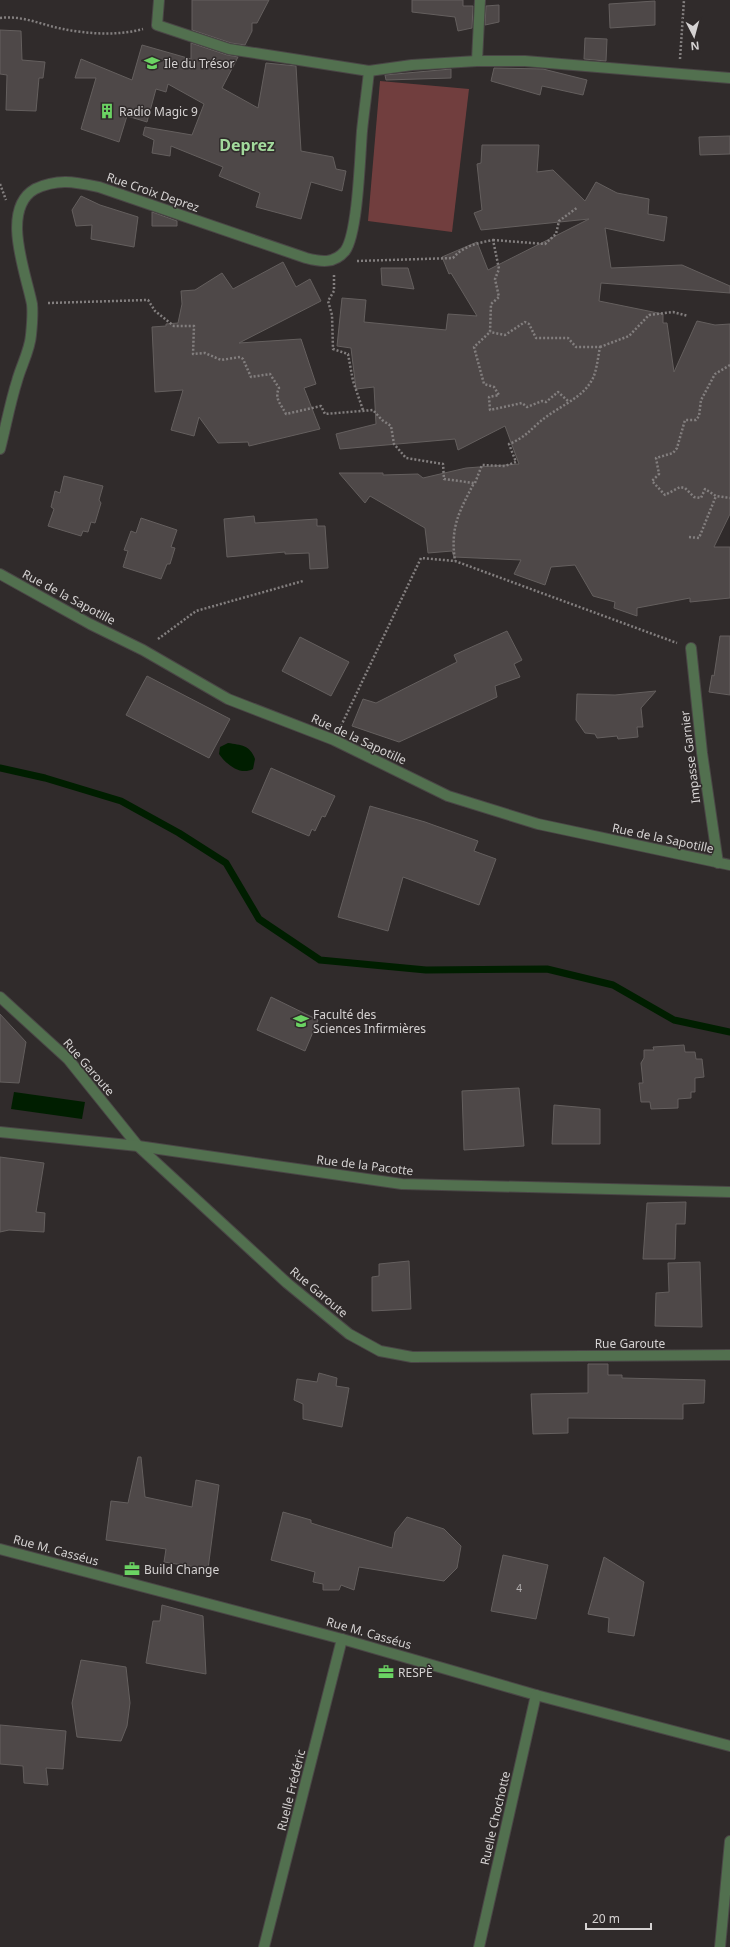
<svg xmlns="http://www.w3.org/2000/svg" width="730" height="1947" viewBox="0 0 730 1947" font-family="'Noto Sans',sans-serif">
  <style>
    .green { fill: #713e3e }
    .water { fill: #001e00 }
    .lines { fill: none; stroke-linecap: round; stroke-linejoin: round }
    .stream { stroke: #001e00; stroke-width: 7 }
    .building { fill: #4e4848; stroke: #645f5e }
    .minor-casing { stroke: #4a4646; stroke-width: 12 }
    .path { stroke: #837f7f; stroke-width: 2.5; stroke-dasharray: 2 2; stroke-linecap: butt }
    .minor { stroke: #52704f; stroke-width: 10 }
    .labels { text-anchor: middle; dominant-baseline: central; stroke-width: 3; stroke-linejoin: round; paint-order: stroke }
    .number-label { font-size: 10px; fill: #b3b0b0 }
    .poi-label { font-size: 12px; fill: #d5d2d2; stroke: #302b2b; text-anchor: start }
    .street-label { font-size: 12px; fill: #d5d2d2; stroke: #302b2b }
    .district-label { font-size: 16px; font-weight: bold; fill: #a2d99c; stroke: #302b2b }
  </style>
  <rect width="100%" height="100%" fill="#302b2b"/>
  <path class="green" d="M380,81L469,89L452,232L368,221Z"/>
  <g class="water">
    <path d="M228,743C241,745 250,745 255,759L253,769C240,776 226,764 219,754L220,747Z"/>
    <path d="M14,1092L85,1102L82,1119L11,1109Z"/>
  </g>
  <g class="lines">
    <path class="stream" d="M0,768L45,778L121,801L179,833L226,863L259,919L320,960L426,970L547,969L613,985L674,1020L730,1032"/>
  </g>
  <g class="building">
    <path d="M192,0H269L257,23H252V31L245,45L231,43L192,30Z"/>
    <path d="M412,0H463V6H473L472,28L458,31L455,17L412,12Z"/>
    <path d="M655,1V25L610,28L609,4Z"/>
    <path d="M499,5V22L485,25L486,6Z"/>
    <path d="M0,30L21,31L22,60L45,62L43,78H39L36,111L6,110L7,75L0,74Z"/>
    <path d="M585,38L607,39L606,61L584,59Z"/>
    <path d="M191,43L227,55L238,57L222,88L258,108L266,63L296,66L301,151L333,157L336,169L346,171L342,191L311,182L301,219L256,207L260,193L219,176L223,167L171,146L170,156L152,153L154,140L143,135L145,127L192,135L204,104L168,84L166,92L156,89L147,122L127,116L119,142L81,129L96,78H75L81,59L132,80L142,45L191,59Z"/>
    <path d="M494,68L543,69L587,80L583,95L542,86L540,95L491,81Z"/>
    <path d="M451,69V78L386,80L385,75Z"/>
    <path d="M730,136V154L700,155L699,137Z"/>
    <path d="M482,145H539L537,172L553,170L585,201L596,182L617,193L649,199L648,214L667,217L664,241L605,228L611,268L682,265L730,286V293L601,283L599,301L663,314V323H667L674,372L697,321L715,325L730,324V514L714,547H730V598L690,602V598L637,608V616L614,608L615,602L593,596L575,565L551,567L545,585L514,574L521,560L454,557L452,551L428,553L425,528L370,496L365,503L339,473H383V475L418,474L423,478L466,468L519,464L505,426L458,450L455,439L340,449L336,434L376,424L374,387L356,389L351,348L337,346L342,298L366,300L364,322L446,330L448,314L477,316L451,273L449,274L442,257L477,242L488,270L589,219L481,230L474,213L482,210L477,164L481,163Z"/>
    <path d="M81,196L100,205L138,217L134,247L91,239L92,225L76,226L72,210Z"/>
    <path d="M152,212L177,221V226H152Z"/>
    <path d="M283,262L296,287L310,279L321,301L239,343L301,339L316,384L304,388L320,429L249,446L248,442L218,443L199,417L194,436L171,430L183,390L155,392L152,327L166,326V324L178,323L182,304L181,291L195,290L222,273L233,289Z"/>
    <path d="M381,268H408L414,289L382,285Z"/>
    <path d="M64,476L103,486L99,500L101,503L95,523L91,522L88,532L83,531L81,536L48,526L54,509L51,507L55,491L60,493Z"/>
    <path d="M254,516L255,523L317,519V526H325L328,568L310,569L309,553L285,554V552L227,557L224,519Z"/>
    <path d="M141,518L177,530L171,547L175,548L170,564H167L161,579L123,567L128,551L124,550L131,531L136,533Z"/>
    <path d="M507,631L522,660L514,664L520,677L495,686L497,697L399,742L352,726L363,699L376,703L457,662L454,655Z"/>
    <path d="M720,636H730V695L709,692L712,675L714,676Z"/>
    <path d="M300,637L349,662L331,696L282,671Z"/>
    <path d="M147,676L230,719L209,758L126,715Z"/>
    <path d="M656,691L641,708L643,727H637L638,737L618,739L617,736L597,738L595,734L585,733L576,720L577,694L615,695Z"/>
    <path d="M271,768L335,796L325,817L322,816L315,831L312,829L309,836L252,812Z"/>
    <path d="M370,806L425,822L478,841L474,851L496,859L479,905L403,877L388,931L338,917Z"/>
    <path d="M271,997L318,1020L305,1051L257,1030Z"/>
    <path d="M0,1014L26,1042L19,1083L0,1082Z"/>
    <path d="M684,1045L685,1052H695L696,1059H702L704,1077L695,1078V1092H691V1098L678,1099V1108L651,1109L650,1102H641L639,1083H643L641,1063L644,1058V1050H654L653,1047Z"/>
    <path d="M519,1088L524,1146L464,1150L462,1091Z"/>
    <path d="M554,1105L600,1109V1144H552Z"/>
    <path d="M0,1157L44,1163L36,1212L45,1213L44,1232L9,1230L0,1232Z"/>
    <path d="M686,1202L685,1224H676L675,1259H643L647,1203Z"/>
    <path d="M409,1261L411,1309L372,1311V1277L379,1276V1264Z"/>
    <path d="M700,1262L702,1327L655,1326L656,1293L669,1292L668,1263Z"/>
    <path d="M588,1364H608V1375H622V1378L705,1380L704,1403L683,1404V1419L568,1418V1433L533,1434L531,1394L588,1393Z"/>
    <path d="M319,1373L337,1378L336,1386L349,1388L342,1427L303,1419V1404L294,1400L297,1379L317,1382Z"/>
    <path d="M138,1457H141L145,1497L192,1507L196,1480L219,1485L208,1569L164,1562L166,1549L106,1540L111,1501L128,1503Z"/>
    <path d="M283,1512L311,1520V1523L392,1548L395,1532L407,1517L444,1529L461,1546L457,1568L444,1581L359,1567L354,1590L341,1585L339,1590H323V1584L313,1582L315,1572L271,1560Z"/>
    <path d="M503,1555L548,1565L536,1619L491,1611Z"/>
    <path d="M604,1557L644,1582L634,1636L608,1632L609,1618L588,1614Z"/>
    <path d="M162,1605L203,1616L206,1674L146,1663L153,1621H160Z"/>
    <path d="M81,1660L126,1667L130,1703L127,1726L121,1741L77,1737L72,1703Z"/>
    <path d="M0,1725L66,1731L63,1769L46,1768L48,1785L24,1783L23,1766L0,1764Z"/>
  </g>
  <g class="lines">
    <defs>
      <g id="minor">
        <path d="M159,0L157,25L229,49L369,71L412,65L477,61H525L730,78"/>
        <path d="M477,61L480,0"/>
        <path d="M0,449C6,426 10,403 17,381C21,366 30,350 31,335C32,325 33,313 32,304C26,273 0,209 35,189C58,178 75,182 99,187L306,258C321,262 334,264 345,251C358,234 360,155 362,131C364,111 367,91 369,71"/>
        <path d="M0,574L90,624L143,650L228,699L334,740L448,796L538,824L730,865"/>
        <path d="M691,648L702,753L718,863"/>
        <path d="M0,997L68,1059L138,1146L287,1283L349,1334L380,1351L412,1357L730,1355"/>
        <path d="M0,1132L138,1146L402,1184L730,1192"/>
        <path d="M0,1549L342,1639L536,1695L730,1746"/>
        <path d="M264,1947L342,1639"/>
        <path d="M479,1947L536,1695"/>
        <path d="M720,1947L730,1841"/>
      </g>
    </defs>
    <use href="#minor" class="minor-casing"/>
    <g class="path">
      <path d="M0,18C22,15 42,25 63,29C88,34 118,36 143,29"/>
      <path d="M680,59L684,0"/>
      <path d="M0,184L6,200"/>
      <path d="M493,240L545,244L556,234L559,221L578,207"/>
      <path d="M357,261L453,258C463,246 478,243 493,240L499,269L495,279L499,297L491,304L490,332L474,347L484,384L494,387L499,395L489,397L490,410L522,403L527,407L542,401L546,402L558,392L568,401"/>
      <path d="M334,275V291L328,301L332,315L333,349L348,354L353,381L363,410"/>
      <path d="M48,303L148,300L155,311L174,326H194L193,354L205,353L221,360L240,357L243,359L251,377L270,374L279,388C274,399 281,404 286,414L321,406L325,414L373,410L382,420L391,426L394,444L406,458L443,464L444,479L474,483C459,512 450,527 455,561"/>
      <path d="M600,347L629,336L649,315L673,312L688,316"/>
      <path d="M730,365L715,374L701,400L699,416L696,420H685L677,448L673,453L656,458L659,474L652,481L665,495L680,487L685,488L694,497L701,498L705,489L716,496L730,498"/>
      <path d="M475,483L482,465L505,466L516,462L509,444C528,436 531,428 546,417C562,405 584,397 593,378C597,369 598,357 600,347H576L568,338H536L529,324L525,322L505,335L490,332"/>
      <path d="M689,537L699,538L716,496"/>
      <path d="M158,639L196,611L303,581"/>
      <path d="M341,726L421,558L455,561L677,643"/>
    </g>
    <use href="#minor" class="minor"/>
  </g>
  <defs>
    <symbol id="school-bare" viewBox="-9 -9 18 18"><path d="M0-5L7-2L0 1L-7-2ZM-4 1L0 2.5L4 1V4Q0 6-4 4Z" fill="#6bd363" stroke="#302b2b" stroke-width="2.5" paint-order="stroke"/></symbol>
    <symbol id="building-bare" viewBox="-9 -9 18 18"><path d="M-4-6H4V6H1V3H-1V6H-4ZM-2.5-4.3h1.7v1.8h-1.7ZM.8-4.3h1.7v1.8H.8ZM-2.5-1h1.7V.8h-1.7ZM.8-1h1.7V.8H.8Z" fill="#6bd363" stroke="#302b2b" stroke-width="2.5" paint-order="stroke"/></symbol>
    <symbol id="university-bare" viewBox="-9 -9 18 18"><path d="M0-5L7-2L0 1L-7-2ZM-4 1L0 2.5L4 1V4Q0 6-4 4Z" fill="#6bd363" stroke="#302b2b" stroke-width="2.5" paint-order="stroke"/></symbol>
    <symbol id="office-bare" viewBox="-9 -9 18 18"><path d="M-6-3h4V-5.5h4V-3h4V5H-6ZM-1-4.5V-3h2v-1.5ZM-6 0V1H6V0Z" fill="#6bd363" stroke="#302b2b" stroke-width="2.5" paint-order="stroke"/></symbol>
  </defs>
  <g fill-rule="evenodd">
    <use href="#school-bare" x="141" y="52" width="22" height="22"/>
    <use href="#building-bare" x="96" y="100" width="22" height="22"/>
    <use href="#university-bare" x="290" y="1010" width="22" height="22"/>
    <use href="#office-bare" x="121" y="1558" width="22" height="22"/>
    <use href="#office-bare" x="375" y="1661" width="22" height="22"/>
  </g>
  <g class="labels">
    <g class="number-label">
      <text x="519" y="1588">4</text>
    </g>
    <g class="poi-label">
      <text x="164" y="63">Ile du Trésor</text>
      <text x="119" y="111">Radio Magic 9</text>
      <text x="313" y="1014">Faculté des<tspan x="313" dy="14">Sciences Infirmières</tspan></text>
      <text x="144" y="1569">Build Change</text>
      <text x="398" y="1672">RESPÈ</text>
    </g>
    <g class="street-label">
      <text transform="translate(153 192) rotate(19)">Rue Croix Deprez</text>
      <text transform="translate(69 597) rotate(28)">Rue de la Sapotille</text>
      <text transform="translate(359 739) rotate(25)">Rue de la Sapotille</text>
      <text transform="translate(690 757) rotate(-97)">Impasse Garnier</text>
      <text transform="translate(663 838) rotate(12)">Rue de la Sapotille</text>
      <text transform="translate(89 1067) rotate(49)">Rue Garoute</text>
      <text transform="translate(365 1165) rotate(7)">Rue de la Pacotte</text>
      <text transform="translate(319 1292) rotate(40)">Rue Garoute</text>
      <text x="630" y="1343">Rue Garoute</text>
      <text transform="translate(56 1550) rotate(15)">Rue M. Casséus</text>
      <text transform="translate(369 1633) rotate(16)">Rue M. Casséus</text>
      <text transform="translate(291 1790) rotate(-76)">Ruelle Frédéric</text>
      <text transform="translate(495 1818) rotate(-77)">Ruelle Chochotte</text>
    </g>
    <g class="district-label">
      <text x="247" y="145">Deprez</text>
    </g>
  </g>
  <g transform="translate(694 36) rotate(174)" stroke="#302b2b" stroke-width="3" paint-order="stroke">
  <path d="M0-3L7 15L0 10L-7 15Z" fill="#d5d2d2"/>
  <text y="-6" font-size="11" font-weight="bold" text-anchor="middle" fill="#d5d2d2">N</text>
  </g>
  <path d="M586 1923v6h65v-6" fill="none" stroke="#d5d2d2" stroke-width="2"/>
  <text x="592" y="1923" font-size="12" fill="#d5d2d2" stroke="#302b2b" stroke-width="3" paint-order="stroke">20 m</text>
</svg>
